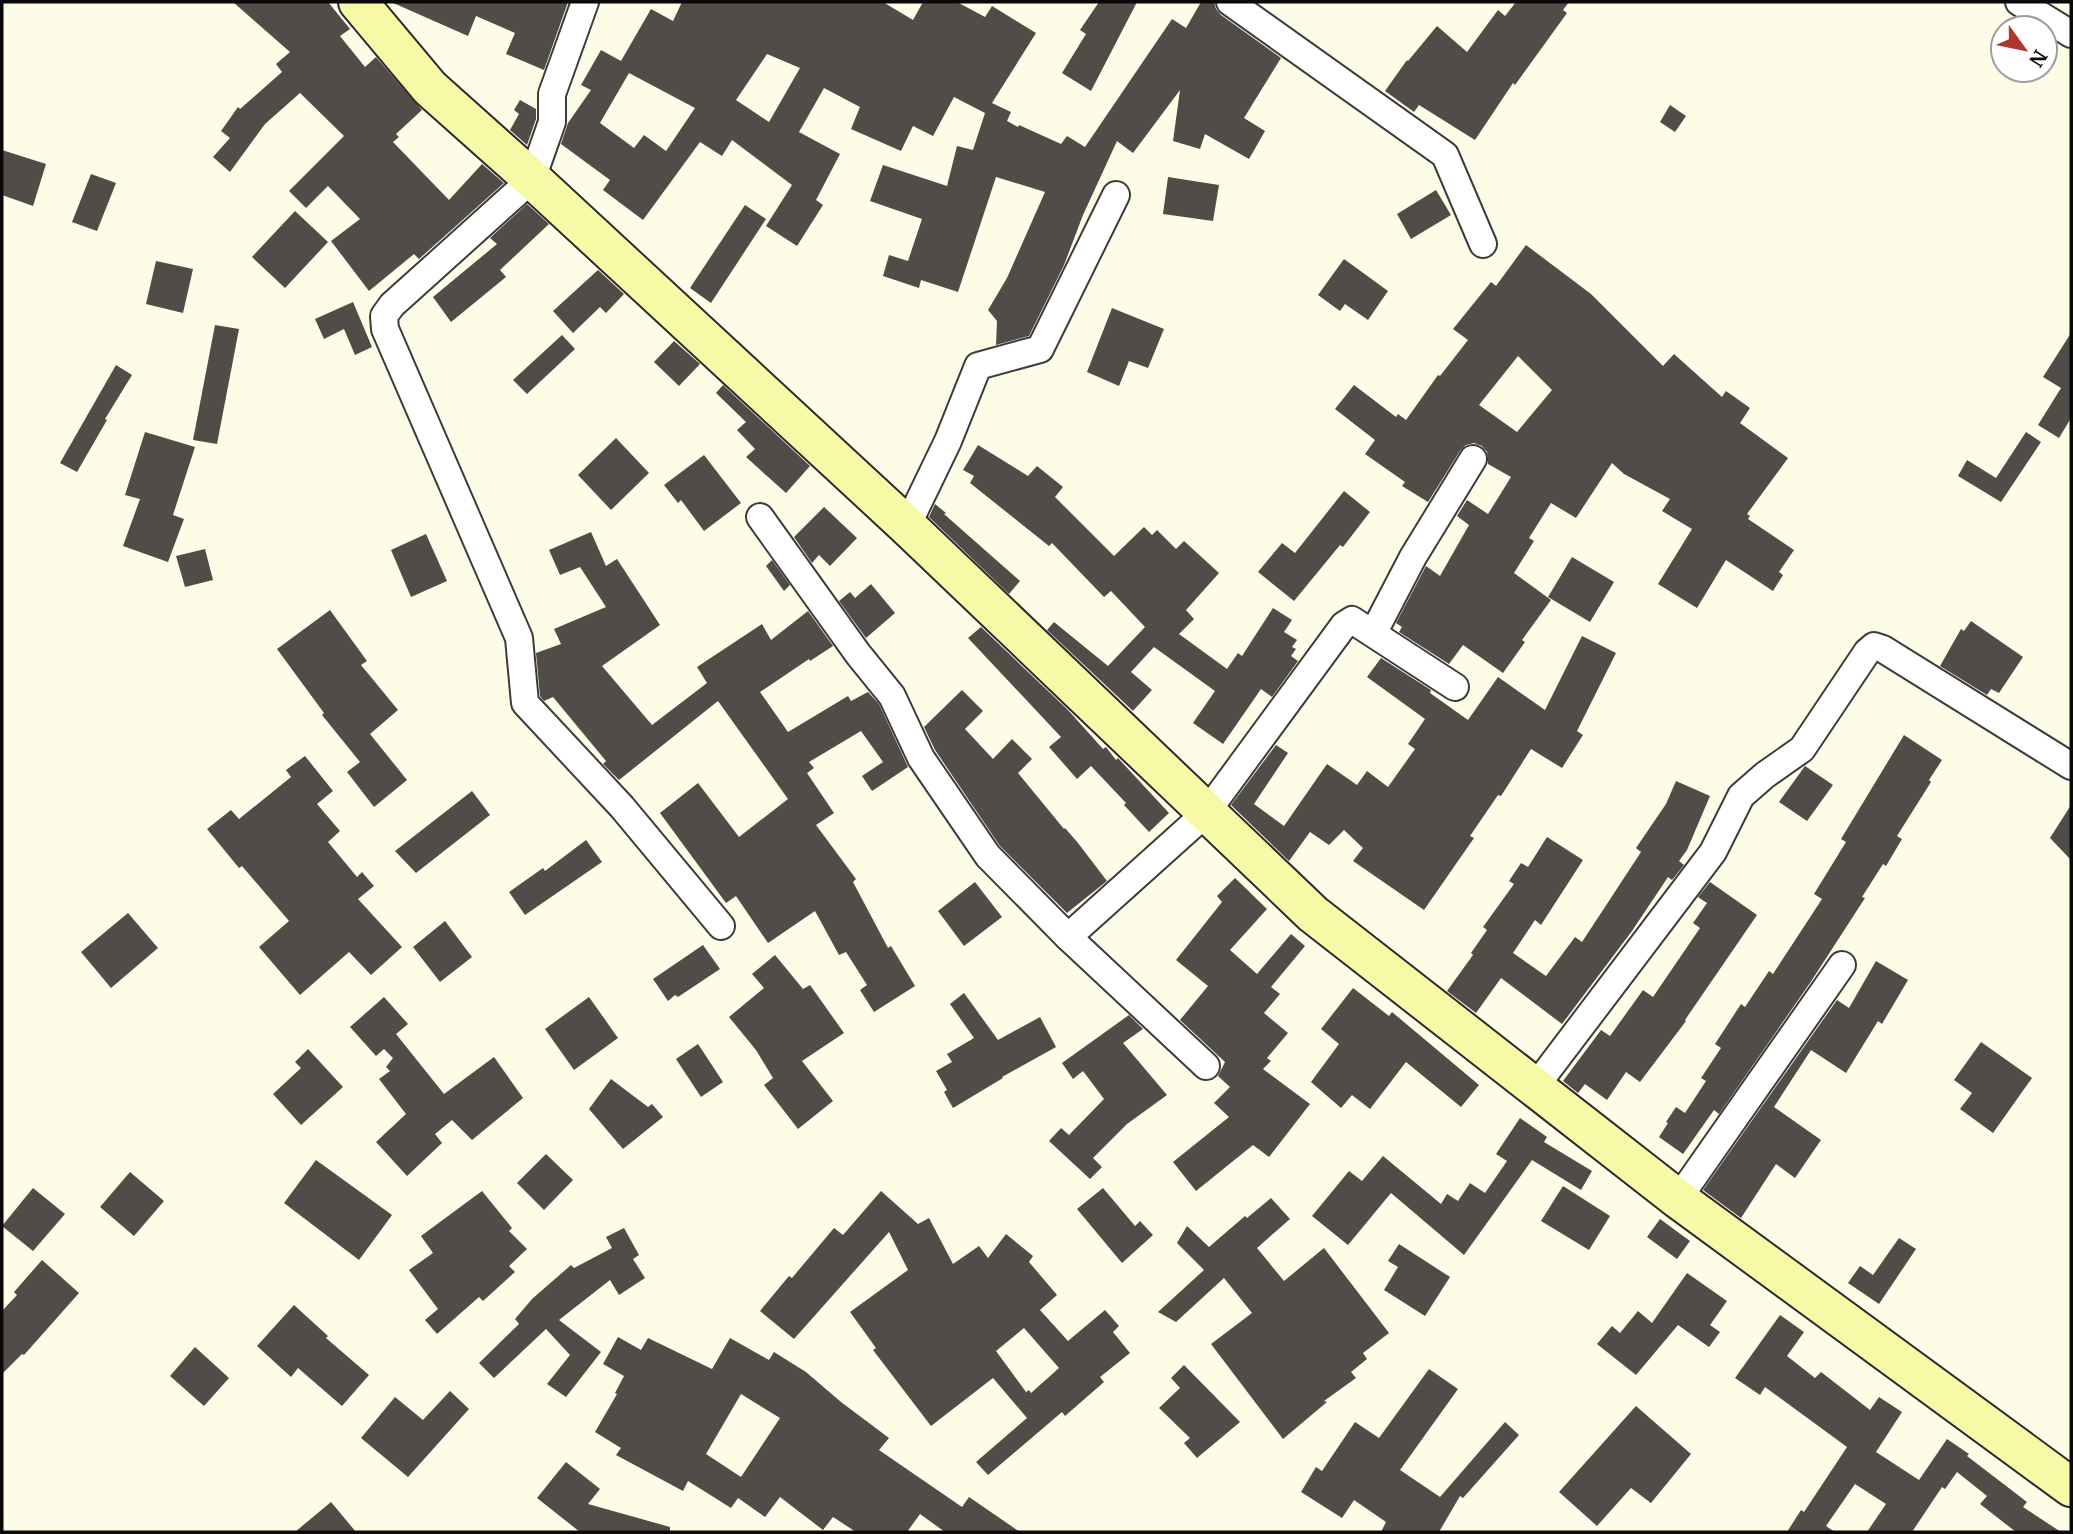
<svg xmlns="http://www.w3.org/2000/svg" width="2073" height="1534" viewBox="0 0 2073 1534" font-family="Merriweather,serif">
  <style>
    .building { fill: #514c47; fill-rule: evenodd }
    .lines { fill: none; stroke-linecap: round; stroke-linejoin: round }
    .minor-casing { stroke: #3c3c3c; stroke-width: 30 }
    .secondary-casing { stroke: #2b2b2b; stroke-width: 42 }
    .minor { stroke: #fff; stroke-width: 26 }
    .secondary { stroke: #f8f9a7; stroke-width: 38 }
  </style>
  <rect width="100%" height="100%" fill="#fdfce7"/>
  <g class="building">
    <path d="M233,2H328L350,29L340,36L365,67L376,57L422,110L396,134L399,137L393,142L449,200L482,164L504,183L419,259L414,254L369,291L331,241L360,219L328,186L306,208L289,191L344,136L300,93L265,124L230,172L213,157L230,138L221,131L238,107L240,109L282,72L276,64L290,52Z"/>
    <path d="M391,2H568L544,70L506,54L515,33L476,16L468,36Z"/>
    <path d="M682,2H883L913,20L923,2H957L985,17L992,6L1036,33L992,103L1011,112L1007,121L1018,127L1019,125L1061,144L1067,136L1085,147L1172,19L1186,28L1201,2H1214L1216,9L1221,15L1281,58L1244,118L1265,131L1249,159L1205,134L1200,149L1173,141L1180,90L1133,153L1117,141L1083,215L1064,265L1029,336L996,345L997,321L988,310L1007,278L1045,192L996,177L958,292L921,280L919,288L883,276L889,255L908,261L922,219L870,201L883,165L947,186L957,146L973,150L985,113L954,97L933,136L913,126L901,151L851,129L860,107L824,88L799,132L840,154L816,200L823,205L797,246L766,226L792,185L732,140L722,156L700,142L643,220L603,190L610,180L561,144L568,123L591,90L581,85L601,50L621,61L651,9L673,21ZM767,54L800,68L769,122L736,100ZM629,73L695,108L666,151L644,135L634,148L600,123Z"/>
    <path d="M1099,2H1137L1091,91L1062,73L1086,34L1080,30Z"/>
    <path d="M1516,2H1569L1563,10L1567,13L1515,85L1513,83L1475,140L1419,105L1414,112L1385,91L1407,60L1408,61L1437,26L1467,52L1498,10L1505,16Z"/>
    <path d="M520,100L536,109V119L527,145L510,130L519,114L514,110Z"/>
    <path d="M1670,105L1686,116L1675,132L1660,122Z"/>
    <path d="M2,150L46,164L33,206L2,195Z"/>
    <path d="M91,174L116,183L97,231L72,222Z"/>
    <path d="M1168,177L1219,185L1213,221L1163,214Z"/>
    <path d="M1436,190L1451,215L1411,239L1397,214Z"/>
    <path d="M527,204L549,224L500,270L506,277L451,322L433,297L497,244L490,238Z"/>
    <path d="M745,205L766,219L711,303L690,288Z"/>
    <path d="M295,211L328,242L285,288L252,257Z"/>
    <path d="M1526,245L1591,294L1663,366L1674,354L1722,397L1726,391L1750,408L1740,423L1788,458L1747,514L1750,516L1748,519L1794,550L1779,572L1783,575L1773,591L1726,560L1697,608L1658,584L1692,529L1662,511L1670,499L1624,474L1612,463L1576,518L1551,503L1529,538L1534,541L1514,573L1551,600L1522,640L1525,642L1503,673L1463,645L1449,664L1399,632L1402,627L1396,623L1426,566L1440,576L1469,525L1457,516L1467,500L1488,514L1511,477L1488,464L1487,452L1482,446L1474,443L1466,445L1460,451L1428,502L1402,486L1405,482L1365,454L1375,440L1335,409L1354,385L1396,417L1398,414L1406,420L1438,375L1440,376L1468,340L1453,329L1491,282L1496,286ZM1518,356L1552,390L1517,432L1479,405Z"/>
    <path d="M1344,259L1388,291L1368,320L1345,304L1340,311L1318,295Z"/>
    <path d="M156,261L193,269L183,313L146,304Z"/>
    <path d="M598,270L624,294L606,313L600,307L573,333L553,311Z"/>
    <path d="M353,302L372,347L355,355L344,329L324,339L315,319Z"/>
    <path d="M1112,308L1164,329L1148,368L1129,361L1119,386L1087,372Z"/>
    <path d="M215,325L239,329L217,444L193,440Z"/>
    <path d="M2071,333V418L2059,438L2038,425L2061,388L2043,377Z"/>
    <path d="M562,335L575,349L527,394L513,380Z"/>
    <path d="M674,341L700,364L679,386L654,362Z"/>
    <path d="M116,365L132,375L105,419L107,420L77,472L60,463Z"/>
    <path d="M723,385L810,466L786,493L746,457L755,449L737,430L746,422L716,393Z"/>
    <path d="M145,432L195,447L173,515L184,519L168,562L123,546L140,499L125,495Z"/>
    <path d="M2026,432L2041,442L2001,502L1958,476L1967,460L1996,478Z"/>
    <path d="M616,438L649,473L611,510L578,475Z"/>
    <path d="M978,445L1028,476L1037,466L1063,487L1055,497L1114,556L1144,527L1152,535L1157,530L1176,549L1184,541L1219,573L1186,610L1194,619L1179,634L1227,669L1238,653L1242,656L1273,608L1292,620L1284,632L1297,640L1292,647L1296,649L1291,656L1298,661L1272,697L1261,689L1223,744L1193,723L1215,691L1154,647L1131,672L1152,690L1133,711L1047,630L1054,622L1108,666L1145,627L1111,591L1104,597L1052,543L1049,546L970,483L974,476L963,470Z"/>
    <path d="M704,455L741,503L704,531L681,500L678,503L664,485Z"/>
    <path d="M1344,491L1370,512L1343,547L1340,545L1294,601L1258,572L1282,543L1295,553Z"/>
    <path d="M935,504L946,513L944,514L1020,581L1009,594L929,517Z"/>
    <path d="M824,507L857,538L830,566L819,555L812,563L794,537Z"/>
    <path d="M591,532L606,566L617,559L660,625L602,666L652,725L707,683L697,667L762,624L771,640L808,611L833,646L810,661L809,659L760,692L788,732L848,696L851,701L868,692L879,704L908,767L872,791L862,776L883,762L861,731L809,762L814,768L807,773L834,813L816,825L856,879L853,882L888,948L891,946L915,986L874,1012L860,990L867,985L846,952L839,955L815,911L768,943L736,896L726,903L660,813L698,783L739,837L788,799L718,701L619,780L603,764L606,761L553,697L544,701L540,696L536,653L561,644L554,629L606,607L580,567L560,575L549,550Z"/>
    <path d="M426,534L447,581L411,597L391,550Z"/>
    <path d="M205,549L213,580L185,587L176,556Z"/>
    <path d="M1572,557L1614,582L1590,622L1548,597Z"/>
    <path d="M772,560L790,585L784,591L766,566Z"/>
    <path d="M871,584L895,613L866,638L839,601L850,592L855,598Z"/>
    <path d="M330,610L367,661L361,665L398,710L370,734L407,780L374,807L347,772L360,762L322,715L324,713L277,649Z"/>
    <path d="M1971,621L2023,657L1999,693L1991,689L1987,695L1940,666L1961,629L1964,631Z"/>
    <path d="M981,627L1068,710L1103,749L1106,747L1116,760L1118,758L1169,813L1149,832L1124,805L1126,803L1091,766L1077,779L1049,747L1061,737L968,638Z"/>
    <path d="M1582,636L1616,653L1577,731L1583,735L1562,768L1531,749L1501,796L1498,795L1470,836L1474,838L1424,910L1353,861L1363,848L1344,830L1329,845L1310,832L1289,861L1231,805L1276,745L1288,753L1254,804L1284,826L1327,764L1357,785L1367,771L1388,787L1415,749L1408,744L1425,719L1367,677L1381,658L1431,690L1430,693L1468,720L1498,677L1545,710Z"/>
    <path d="M962,690L983,711L965,729L993,759L1012,739L1032,759L1018,773L1064,829L1065,828L1078,843L1107,881L1067,913L1000,846L935,750L924,727Z"/>
    <path d="M1904,735L1942,760L1929,780L1931,782L1897,836L1902,839L1886,866L1883,864L1862,897L1865,898L1810,983L1719,1114L1714,1110L1683,1154L1659,1137L1668,1123L1666,1122L1676,1107L1685,1113L1706,1081L1701,1078L1721,1048L1715,1044L1741,1004L1745,1007L1769,971L1773,974L1822,899L1814,894L1846,842L1841,839Z"/>
    <path d="M305,756L333,791L317,804L340,831L328,842L357,877L362,872L374,886L358,899L402,947L371,975L349,952L300,995L259,947L289,921L242,866L239,868L207,829L231,810L239,819L291,777L286,770Z"/>
    <path d="M1805,766L1833,785L1807,821L1779,802Z"/>
    <path d="M1676,781L1710,796L1687,850L1679,861L1684,865L1672,880L1668,877L1632,931L1562,1024L1501,978L1476,1013L1447,991L1473,955L1471,953L1487,930L1483,927L1514,884L1509,881L1521,863L1528,867L1547,837L1583,860L1541,925L1535,920L1513,953L1546,976L1575,937L1582,942L1641,852L1636,848L1666,804Z"/>
    <path d="M472,791L490,815L416,873L395,851Z"/>
    <path d="M2071,805V860L2050,838Z"/>
    <path d="M586,840L602,862L525,915L509,892L543,868L545,871Z"/>
    <path d="M1235,878L1267,909L1230,950L1257,974L1291,934L1305,946L1271,987L1280,994L1264,1013L1288,1033L1267,1058L1271,1061L1263,1069L1310,1104L1269,1157L1253,1145L1196,1191L1173,1162L1229,1117L1214,1103L1230,1087L1218,1076L1225,1062L1180,1020L1208,986L1176,960L1222,902L1217,896Z"/>
    <path d="M975,882L1002,917L964,946L938,911Z"/>
    <path d="M1710,882L1757,915L1685,1020L1686,1021L1640,1082L1626,1072L1607,1100L1585,1084L1578,1093L1563,1081L1601,1030L1610,1036L1643,990L1653,997L1700,928L1693,923L1707,903L1698,897Z"/>
    <path d="M128,913L158,948L111,988L81,952Z"/>
    <path d="M445,921L472,957L440,982L413,947Z"/>
    <path d="M703,945L720,969L678,997L675,995L668,1001L653,979Z"/>
    <path d="M775,955L803,989L810,985L844,1033L802,1061L833,1101L798,1129L764,1085L773,1078L756,1050L729,1017L764,988L752,974Z"/>
    <path d="M1876,961L1908,980L1882,1024L1878,1021L1846,1073L1811,1050L1774,1107L1821,1140L1795,1178L1776,1164L1741,1218L1703,1190L1837,1000L1849,1008Z"/>
    <path d="M1353,988L1389,1016L1392,1012L1479,1085L1461,1107L1406,1062L1370,1109L1352,1095L1341,1108L1311,1082L1339,1044L1321,1029Z"/>
    <path d="M964,993L998,1040L1040,1017L1056,1047L1002,1077L1003,1078L953,1108L944,1092L947,1090L936,1071L952,1062L947,1054L974,1038L950,1004Z"/>
    <path d="M384,997L408,1024L396,1034L444,1094L494,1057L523,1098L472,1140L452,1120L435,1134L442,1143L407,1176L376,1142L406,1114L379,1079L390,1071L386,1067L393,1058L384,1049L376,1056L350,1027Z"/>
    <path d="M589,997L618,1038L574,1070L545,1029Z"/>
    <path d="M1129,1015L1143,1029L1123,1043L1167,1095L1127,1124L1093,1158L1102,1167L1090,1179L1049,1141L1061,1128L1069,1135L1104,1099L1083,1071L1073,1079L1062,1063Z"/>
    <path d="M1981,1042L2032,1078L1993,1133L1960,1109L1972,1093L1954,1080Z"/>
    <path d="M698,1044L723,1082L701,1097L676,1059Z"/>
    <path d="M308,1049L343,1087L301,1125L273,1094L301,1068L295,1062Z"/>
    <path d="M611,1079L648,1107L652,1104L663,1117L623,1149L589,1109Z"/>
    <path d="M1520,1118L1547,1137L1544,1142L1592,1171L1581,1190L1532,1160L1464,1255L1391,1193L1348,1245L1312,1216L1349,1171L1362,1181L1383,1156L1441,1204L1447,1194L1458,1201L1470,1183L1485,1193L1507,1161L1496,1154Z"/>
    <path d="M546,1154L573,1180L544,1210L517,1183Z"/>
    <path d="M316,1160L392,1215L359,1260L284,1203Z"/>
    <path d="M130,1172L164,1201L134,1236L100,1207Z"/>
    <path d="M1563,1186L1610,1216L1589,1250L1541,1221Z"/>
    <path d="M33,1188L65,1214L33,1251L2,1226Z"/>
    <path d="M1103,1188L1135,1226L1140,1221L1153,1235L1122,1263L1077,1209Z"/>
    <path d="M482,1191L512,1228L509,1231L527,1249L509,1266L515,1272L483,1301L479,1297L437,1334L425,1320L438,1309L409,1270L433,1253L421,1236Z"/>
    <path d="M881,1191L918,1224L929,1218L953,1264L979,1246L988,1258L1006,1234L1033,1256L1029,1262L1057,1295L1040,1310L1068,1341L1105,1310L1119,1326L1113,1332L1130,1353L1100,1377L1104,1382L1065,1416L1062,1412L988,1475L976,1462L1027,1418L993,1378L931,1426L873,1350L876,1348L850,1312L908,1270L889,1232L794,1339L760,1311L789,1276L792,1278L834,1228L843,1235ZM1024,1328L1059,1368L1031,1393L1029,1390L1026,1392L996,1351Z"/>
    <path d="M1271,1198L1290,1219L1257,1248L1284,1281L1324,1248L1389,1333L1363,1353L1367,1359L1351,1372L1356,1378L1324,1401L1327,1402L1283,1439L1211,1344L1252,1313L1224,1278L1176,1322L1158,1312L1204,1270L1177,1243L1187,1226L1209,1247L1245,1216L1247,1218Z"/>
    <path d="M1660,1219L1690,1241L1677,1259L1647,1237Z"/>
    <path d="M624,1228L639,1255L633,1259L645,1278L619,1295L610,1280L559,1320L601,1352L566,1397L547,1384L570,1355L546,1329L494,1378L479,1363L519,1324L515,1319L532,1299L571,1265L574,1268L612,1248L606,1237Z"/>
    <path d="M1899,1238L1916,1249L1879,1304L1848,1283L1860,1266L1873,1275Z"/>
    <path d="M1399,1244L1450,1277L1425,1316L1384,1290L1398,1267L1388,1261Z"/>
    <path d="M42,1260L79,1293L24,1355L22,1354L2,1374V1311L17,1295L14,1292Z"/>
    <path d="M1687,1273L1727,1301L1710,1325L1720,1332L1709,1347L1678,1325L1636,1375L1597,1344L1612,1326L1620,1333L1638,1311L1652,1323Z"/>
    <path d="M294,1305L328,1336L326,1338L369,1375L342,1406L298,1368L291,1377L257,1346Z"/>
    <path d="M1780,1315L1804,1332L1787,1356L1815,1378L1821,1372L1870,1410L1879,1397L1902,1412L1876,1452L1919,1480L1947,1439L1969,1454L1967,1456L2027,1502L2023,1507L2061,1532H2016L1980,1504L1987,1496L1957,1472L1945,1489L1942,1487L1912,1532H1867L1886,1504L1855,1484L1826,1526L1835,1532H1787L1801,1510L1804,1512L1847,1447L1765,1387L1760,1395L1735,1378Z"/>
    <path d="M618,1337L641,1350L648,1338L712,1369L730,1338L769,1360L774,1352L806,1372L841,1402L889,1438L879,1450L962,1507L969,1497L1020,1532H945L920,1514L907,1532H856L833,1517L823,1530L780,1497L765,1517L738,1498L731,1508L688,1481L683,1491L616,1455L621,1448L595,1432L617,1394L615,1393L624,1376L603,1364ZM741,1394L780,1418L741,1477L706,1454Z"/>
    <path d="M195,1347L229,1378L204,1406L170,1376Z"/>
    <path d="M1184,1365L1240,1422L1197,1458L1184,1443L1190,1438L1159,1408L1180,1388L1171,1378Z"/>
    <path d="M1429,1369L1458,1389L1400,1470L1440,1497L1505,1422L1519,1435L1463,1498L1460,1496L1439,1532H1381L1386,1522L1354,1500L1342,1518L1301,1492L1316,1467L1322,1471L1355,1422L1379,1438Z"/>
    <path d="M450,1391L469,1409L408,1477L361,1438L395,1397L423,1420Z"/>
    <path d="M1636,1406L1691,1454L1651,1503L1631,1488L1597,1526L1559,1492Z"/>
    <path d="M566,1462L600,1489L588,1504L670,1527V1532H580L537,1498Z"/>
    <path d="M331,1502L356,1532H295Z"/>
  </g>
  <g class="lines">
    <defs>
      <g id="minor">
        <path d="M585,2L552,94V122L532,179L392,305L384,316L385,329L519,638L525,703L622,807L721,926"/>
        <path d="M1230,2L1445,155L1483,244"/>
        <path d="M2019,2L2071,34"/>
        <path d="M760,517L858,654L892,696L921,758L988,856L1068,937L1206,1066"/>
        <path d="M907,526L948,441L978,366L1040,349L1116,195"/>
        <path d="M1374,632L1413,557L1473,459"/>
        <path d="M1068,937L1206,813L1344,625L1352,620L1455,687"/>
        <path d="M1535,1087L1713,852L1741,796L1765,775L1802,749L1867,652L1874,646L1883,649L2071,766"/>
        <path d="M1678,1199L1842,965"/>
      </g>
      <path id="secondary" d="M358,2L430,88L532,179L907,526L1313,914L1678,1199L2071,1487"/>
    </defs>
    <use href="#minor" class="minor-casing"/>
    <use href="#secondary" class="secondary-casing"/>
    <use href="#minor" class="minor"/>
    <use href="#secondary" class="secondary"/>
  </g>
  <rect width="2073" height="1534" fill="none" stroke="#090909" stroke-width="7"/>
  <g transform="translate(2024 49) rotate(123)"><circle r="33" fill="#ffffff" stroke="#9d9d9d" stroke-width="2"/>
  <path d="M0-5L12 26L0 18L-12 26Z" fill="#ae372c"/>
  <text y="-10" font-size="19" font-weight="bold" text-anchor="middle" fill="#090909">N</text>
  </g>
</svg>
